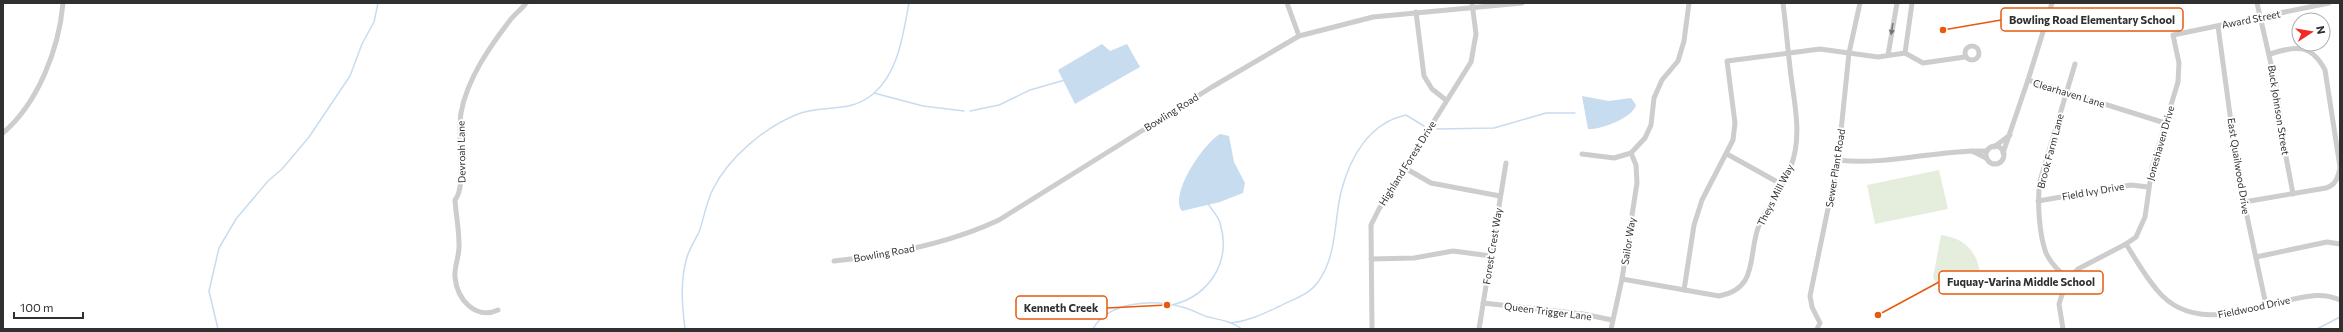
<svg xmlns="http://www.w3.org/2000/svg" width="2343" height="332" viewBox="0 0 2343 332" font-family="Commissioner,sans-serif">
  <style>
    .green { fill: #e5eedd }
    .water { fill: #c8dcef }
    .lines { fill: none; stroke-linecap: round; stroke-linejoin: round }
    .stream { stroke: #c8dcef; stroke-width: 1.5 }
    .street { stroke: #cdcdcd; stroke-width: 5 }
    .oneway { fill: #777 }
    .labels { text-anchor: middle; dominant-baseline: central; stroke-width: 4; stroke-linejoin: round; paint-order: stroke }
    .street-label { font-size: 10px; fill: #303030; stroke: #fff }
    .leader { fill: none; stroke: #e8590c; stroke-width: 1.5 }
    .callout-dot { fill: #e8590c; stroke: #fff; stroke-width: 1.5 }
    .callout { fill: #fff; stroke: #e8590c; stroke-width: 1.5 }
    .callout-label { font-size: 11px; text-anchor: middle; font-weight: bold; fill: #303030 }
  </style>
  <rect width="100%" height="100%" fill="#fff"/>
  <g class="green">
    <path d="M1939,170L1948,209L1875,224L1867,185Z"/>
    <path d="M1941,235C1969,238 1984,260 1979,288L1936,282L1933,278Z"/>
  </g>
  <g class="water">
    <path d="M1102,44L1110,51L1127,44L1140,67L1075,104L1058,70Z"/>
    <path d="M1582,96L1609,101L1631,98L1636,105C1633,118 1600,130 1588,129Z"/>
    <path d="M1220,134L1229,136L1234,162L1245,183L1243,193L1220,202L1182,211C1169,194 1204,143 1220,134Z"/>
  </g>
  <g class="lines">
    <g class="stream">
      <path d="M874,93L923,106L964,111"/>
      <path d="M970,111L999,105L1030,90L1065,80"/>
      <path d="M1437,129L1494,128L1546,113H1575"/>
      <path d="M1172,305C1209,296 1232,262 1220,223C1218,215 1211,210 1208,203"/>
      <path d="M1231,323C1249,321 1263,314 1280,306C1293,299 1309,295 1318,282C1337,256 1334,222 1341,192C1350,157 1369,123 1406,115L1424,126"/>
      <path d="M218,329L209,291L219,248L236,219L268,181L282,169L309,137L350,76L362,44L374,22L378,3"/>
      <path d="M685,329C682,305 680,280 687,257C690,248 695,240 699,232C704,218 706,203 713,189C729,157 765,127 798,114C822,104 850,114 873,94C899,72 903,34 909,3"/>
      <path d="M1093,329C1108,301 1154,299 1182,307C1191,309 1199,314 1208,317C1221,320 1231,321 1242,329"/>
      <path d="M2317,329L2340,317"/>
    </g>
    <g class="street">
      <path d="M1287,3L1299,36"/>
      <path d="M2257,3L2276,86L2284,146L2293,194"/>
      <path d="M1416,12L1424,76L1432,89L1446,100"/>
      <path d="M2218,26L2238,174L2266,305"/>
      <circle cx="1972" cy="53" r="7"/>
      <path d="M1905,53L1912,3"/>
      <path d="M2270,54C2295,46 2311,43 2325,70L2340,167"/>
      <path d="M1888,55L1897,3"/>
      <path d="M2028,80L2052,3"/>
      <path d="M3,133C38,103 59,49 63,3"/>
      <circle cx="1995" cy="155" r="9"/>
      <path d="M1994,147L2010,135"/>
      <path d="M1972,151L1986,158"/>
      <path d="M2003,153L2028,80L2165,123"/>
      <path d="M1582,154L1614,158L1631,153L1645,138L1651,125L1654,98L1662,80L1678,61L1684,41L1689,3"/>
      <path d="M1727,154L1781,184"/>
      <path d="M1838,160C1888,166 1937,149 1987,151"/>
      <path d="M1405,168L1431,183L1500,196"/>
      <path d="M2038,201L2131,185L2148,187"/>
      <path d="M2244,202L2326,188C2336,185 2338,177 2340,168"/>
      <path d="M2126,244C2136,260 2145,276 2157,290C2191,332 2246,310 2289,300C2307,296 2323,292 2340,300"/>
      <path d="M2256,257L2327,242L2340,244"/>
      <path d="M1371,259L1414,258L1453,251L1491,256"/>
      <path d="M834,261C890,255 948,244 999,220L1212,87L1299,36L1373,17L1522,3"/>
      <path d="M1622,279L1719,296C1758,289 1748,257 1758,228C1765,209 1783,187 1791,166C1802,137 1795,106 1791,76C1788,52 1786,27 1783,3"/>
      <path d="M2068,279C2059,271 2051,264 2046,253C2039,234 2037,201 2040,181L2075,64"/>
      <path d="M1684,290L1694,225L1702,200L1733,140L1735,123L1727,61L1820,49L1878,57L1905,53L1923,63L1965,57"/>
      <path d="M1483,303L1583,314L1612,320"/>
      <path d="M498,310C476,320 457,300 455,277C454,266 460,255 459,244C459,229 456,215 455,200C467,187 457,134 461,113C467,79 490,46 511,19C516,13 522,9 526,3"/>
      <path d="M1372,329L1371,225L1379,209L1471,62L1476,34L1472,3"/>
      <path d="M1479,329L1506,163"/>
      <path d="M1611,329L1622,279L1637,183L1636,165L1631,153"/>
      <path d="M1817,329L1820,323L1812,307L1810,296L1838,160L1849,53L1860,3"/>
      <path d="M2063,329L2059,304L2066,282L2078,269L2126,244L2136,237L2145,217L2152,168L2178,82L2179,63L2173,35L2329,3"/>
    </g>
  </g>
  <defs><path id="oneway-solid" d="M-6-.8H1V-3.2L6.5 0L1 3.2V.8H-6Z"/></defs>
  <use class="oneway" href="#oneway-solid" transform="translate(1892 29) rotate(99)"/>
  <g class="labels">
    <g class="street-label">
      <text transform="translate(2251 19) rotate(-11)">Award Street</text>
      <text transform="translate(2069 93) rotate(17)">Clearhaven Lane</text>
      <text transform="translate(2279 110) rotate(81)">Buck Johnson Street</text>
      <text transform="translate(1171 112) rotate(-32)">Bowling Road</text>
      <text transform="translate(2160 143) rotate(-74)">Joneshaven Drive</text>
      <text transform="translate(2050 151) rotate(-75)">Brook Farm Lane</text>
      <text transform="translate(461 152) rotate(-91)">Devroah Lane</text>
      <text transform="translate(1407 163) rotate(-58)">Highland Forest Drive</text>
      <text transform="translate(2239 166) rotate(81)">East Quailwood Drive</text>
      <text transform="translate(1835 168) rotate(-81)">Sewer Plant Road</text>
      <text transform="translate(2093 191) rotate(-10)">Field Ivy Drive</text>
      <text transform="translate(1775 195) rotate(-63)">Theys Mill Way</text>
      <text transform="translate(1628 241) rotate(-81)">Sailor Way</text>
      <text transform="translate(1492 246) rotate(-81)">Forest Crest Way</text>
      <text transform="translate(884 253) rotate(-10)">Bowling Road</text>
      <text transform="translate(2254 307) rotate(-12)">Fieldwood Drive</text>
      <text transform="translate(1548 311) rotate(7)">Queen Trigger Lane</text>
    </g>
  </g>
  <path class="leader" d="M1943 30L2001 20M1878 315L1939 282M1167 305L1107 308"/>
  <g class="callout-dot">
    <circle cx="1943" cy="30" r="4"/>
    <circle cx="1878" cy="315" r="4"/>
    <circle cx="1167" cy="305" r="4"/>
  </g>
  <g class="callout">
    <rect x="2001" y="8" width="182" height="23" rx="4"/>
    <rect x="1939" y="271" width="164" height="23" rx="4"/>
    <rect x="1016" y="296" width="91" height="23" rx="4"/>
  </g>
  <g class="callout-label">
    <text x="2092" y="24">Bowling Road Elementary School</text>
    <text x="2021" y="286">Fuquay-Varina Middle School</text>
    <text x="1061" y="312">Kenneth Creek</text>
  </g>
  <rect width="2343" height="332" fill="none" stroke="#303030" stroke-width="8"/>
  <g transform="translate(2311 32) rotate(78)"><circle r="19" fill="#ffffff" stroke="#acacac"/>
  <path d="M0-3L7 15L0 10L-7 15Z" fill="#f32b26"/>
  <text y="-6" font-size="11" font-weight="bold" text-anchor="middle" fill="#303030">N</text>
  </g>
  <path d="M14 312v6h69v-6" fill="none" stroke="#303030" stroke-width="2"/>
  <text x="20" y="312" font-size="12" fill="#303030" stroke="#ffffff" stroke-width="3" paint-order="stroke">100 m</text>
</svg>
